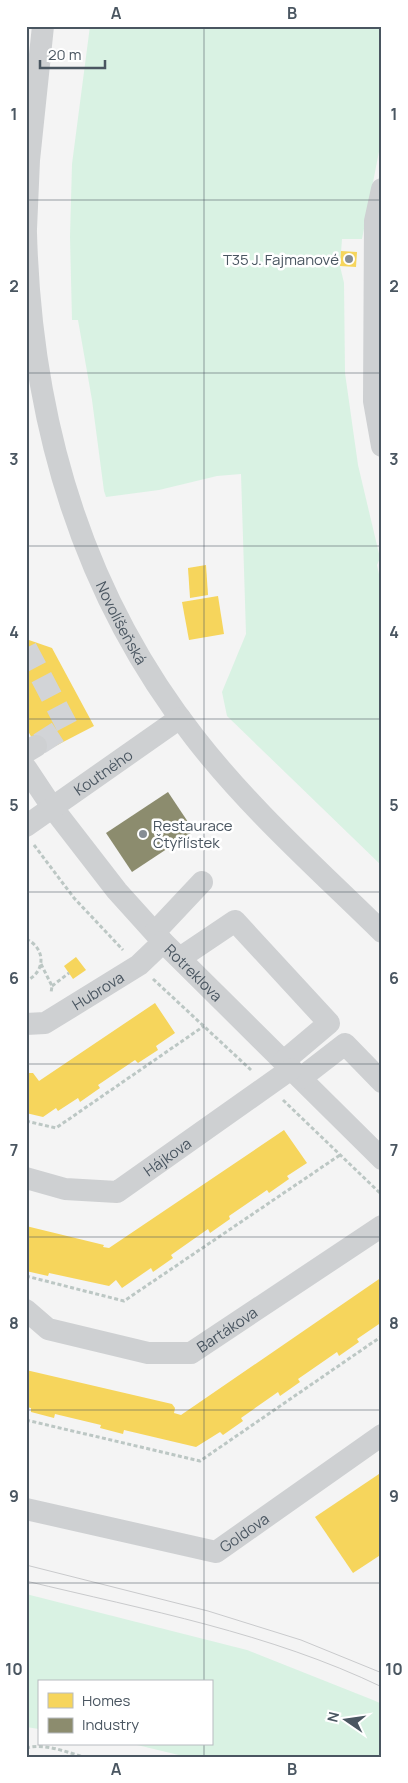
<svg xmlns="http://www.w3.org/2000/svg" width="408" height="1783" viewBox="0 0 408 1783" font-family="Manrope,sans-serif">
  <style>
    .green { fill: #d9f2e3 }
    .homes { fill: #f6d55c }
    .industry { fill: #8c8c6e }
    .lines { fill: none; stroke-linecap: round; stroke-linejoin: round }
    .minor-tunnel { stroke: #d2d4d7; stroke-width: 22; stroke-dasharray: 22 11; stroke-linecap: butt }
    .path { stroke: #bcc7c4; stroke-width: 3; stroke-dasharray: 4 2.5; stroke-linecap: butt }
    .minor { stroke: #ced0d2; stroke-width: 22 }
    .tram { stroke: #c9cacc; stroke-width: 1 }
    .grid { fill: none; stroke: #4a5661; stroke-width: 1; stroke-opacity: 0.55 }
    .poi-dot { fill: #868d94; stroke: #fff; stroke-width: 2 }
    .labels { text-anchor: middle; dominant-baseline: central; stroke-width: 5; stroke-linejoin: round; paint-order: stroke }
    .poi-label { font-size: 15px; fill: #4a5661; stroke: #fff; text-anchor: end }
    .street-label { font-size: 15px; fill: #4a5661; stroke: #fff }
    .neatline { fill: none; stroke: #4a5661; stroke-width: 2 }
    .grid-label { font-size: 16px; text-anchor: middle; font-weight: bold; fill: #4a5661 }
  </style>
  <rect width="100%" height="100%" fill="#f4f4f4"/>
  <g class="green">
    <path d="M90,26H382V136L362,239H342L340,266L344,283L345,373L358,465L380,558L377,565L382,588V866L227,716L222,692L246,634L241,474L217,476L159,490L106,497L104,491L92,400L78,320H72L70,237L72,164Z"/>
    <path d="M26,1594L247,1650L373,1700L382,1704V1757H187L133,1744H211V1682H39V1729L26,1727Z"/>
  </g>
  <g class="homes">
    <path d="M341,251L357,252L356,267L340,266Z"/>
    <path d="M206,565L208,595L190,598L188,568Z"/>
    <path d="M218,596L224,634L189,640L182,602Z"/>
    <path d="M26,639L52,648L94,726L40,754L26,727Z"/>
    <path d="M76,957L86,970L73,979L64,966Z"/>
    <path d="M155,1003L175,1033L156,1046L158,1050L138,1063L135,1060L98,1085L100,1088L80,1102L78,1098L58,1111L56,1108L43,1117L26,1113V1073H33L39,1081Z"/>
    <path d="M284,1130L307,1163L287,1176L289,1179L269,1193L267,1190L229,1216L230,1219L210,1233L208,1229L171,1255L173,1258L153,1272L151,1268L122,1288L116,1280L109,1286L49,1273L48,1276L26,1271V1226L104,1245L103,1247L109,1248Z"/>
    <path d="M382,1277V1322L357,1339L359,1342L339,1356L337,1352L298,1379L300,1382L280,1396L278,1392L241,1418L243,1421L223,1435L220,1432L196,1447L124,1430L123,1434L100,1428L101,1425L55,1414L54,1418L31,1412V1408L26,1407V1370L172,1404L175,1408L174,1413L181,1415Z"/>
    <path d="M382,1472V1554L353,1573L315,1517Z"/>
  </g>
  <path class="industry" d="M168,792L194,831L132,872L106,833Z"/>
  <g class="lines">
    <path class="minor-tunnel" d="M26,648L67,726L36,746"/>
    <g class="path">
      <path d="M34,845L74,898L123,950"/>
      <path d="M26,939C46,948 46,972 26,981"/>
      <path d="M41,964L52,986L51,993"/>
      <path d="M153,979L251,1070"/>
      <path d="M52,986L69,973"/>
      <path d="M283,1100L382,1195"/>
      <path d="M26,1121L56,1128L204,1026"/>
      <path d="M26,1276L124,1301L340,1155"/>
      <path d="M26,1420L200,1461L382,1336"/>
      <path d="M26,1748C45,1743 66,1752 84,1757"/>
    </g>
    <g class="minor">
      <path d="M382,189L375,221L374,401L382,446"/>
      <path d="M26,229L29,160L43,26"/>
      <path id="s1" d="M26,233C31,417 80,591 195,738C250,809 318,869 382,932"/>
      <path d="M26,752L36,746"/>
      <path id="s2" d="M26,768L52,807L117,891L163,942L382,1159"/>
      <path id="s3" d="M26,826L180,718"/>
      <path d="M155,932L202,882"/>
      <path d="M180,958L235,921L329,1023L284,1061"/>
      <path id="s4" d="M26,1024L45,1023L139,965L163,942"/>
      <path d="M301,1078L345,1044L382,1082"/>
      <path id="s5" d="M26,1178L65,1189L117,1192L291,1069"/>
      <path id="s6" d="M26,1310L48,1329L148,1353H191L382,1226"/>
      <path id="s7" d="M26,1509L216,1552L382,1435"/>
    </g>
    <g class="tram">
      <path d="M26,1565L208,1611L301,1640L382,1673"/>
      <path d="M26,1581C146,1610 270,1633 382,1687"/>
    </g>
  </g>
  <path class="grid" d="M204,26V1682M26,200H382M26,373H382M26,546H382M26,719H382M26,892H382M26,1064H382M26,1237H382M26,1410H382M26,1583H382M204,1744V1757"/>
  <g class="poi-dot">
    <circle cx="349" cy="259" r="5"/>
    <circle cx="143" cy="834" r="5"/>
  </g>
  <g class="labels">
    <g class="poi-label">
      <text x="339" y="259">T35 J. Fajmanové</text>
      <text x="153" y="825" text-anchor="start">Restaurace<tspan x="153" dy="17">Čtyřlístek</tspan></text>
    </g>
    <g class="street-label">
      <text stroke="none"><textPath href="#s1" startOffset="405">Novolíšeňská</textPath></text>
      <text stroke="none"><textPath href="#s3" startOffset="94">Koutného</textPath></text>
      <text stroke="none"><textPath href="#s2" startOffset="265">Rotreklova</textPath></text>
      <text stroke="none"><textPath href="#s4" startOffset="81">Hubrova</textPath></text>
      <text stroke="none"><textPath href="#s5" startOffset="154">Hájkova</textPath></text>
      <text stroke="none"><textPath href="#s6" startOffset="218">Bartákova</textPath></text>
      <text stroke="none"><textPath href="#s7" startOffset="229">Goldova</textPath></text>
    </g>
  </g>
  <rect width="408" height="1783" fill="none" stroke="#ffffff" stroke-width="55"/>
  <rect x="38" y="1680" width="175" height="65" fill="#ffffff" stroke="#b7bbc0"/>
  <rect x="48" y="1693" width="25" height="15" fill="#f6d55c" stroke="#b7bbc0"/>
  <text x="82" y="1706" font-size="15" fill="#4a5661">Homes</text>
  <rect x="48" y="1718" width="25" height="15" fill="#8c8c6e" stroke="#b7bbc0"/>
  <text x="82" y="1730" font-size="15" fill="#4a5661">Industry</text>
  <g transform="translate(346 1720) rotate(283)" stroke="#ffffff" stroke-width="4" paint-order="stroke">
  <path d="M0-4L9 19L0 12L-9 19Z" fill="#4a5661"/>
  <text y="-8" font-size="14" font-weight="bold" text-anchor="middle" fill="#4a5661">N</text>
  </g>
  <path d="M40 60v8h65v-8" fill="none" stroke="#4a5661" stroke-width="2.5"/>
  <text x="48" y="60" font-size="15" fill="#4a5661" stroke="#ffffff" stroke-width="4" paint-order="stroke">20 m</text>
  <rect x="28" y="28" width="352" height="1728" class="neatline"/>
  <g class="grid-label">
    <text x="116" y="19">A</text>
    <text x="292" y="19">B</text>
    <text x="14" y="120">1</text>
    <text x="394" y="120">1</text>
    <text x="14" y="292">2</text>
    <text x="394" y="292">2</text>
    <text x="14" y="465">3</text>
    <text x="394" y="465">3</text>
    <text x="14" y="638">4</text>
    <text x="394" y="638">4</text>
    <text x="14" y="811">5</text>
    <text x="394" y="811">5</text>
    <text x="14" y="984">6</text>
    <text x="394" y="984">6</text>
    <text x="14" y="1156">7</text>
    <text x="394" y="1156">7</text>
    <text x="14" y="1329">8</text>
    <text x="394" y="1329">8</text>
    <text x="14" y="1502">9</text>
    <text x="394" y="1502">9</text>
    <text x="14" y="1675">10</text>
    <text x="394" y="1675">10</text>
    <text x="116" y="1775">A</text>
    <text x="292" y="1775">B</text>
  </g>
</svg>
